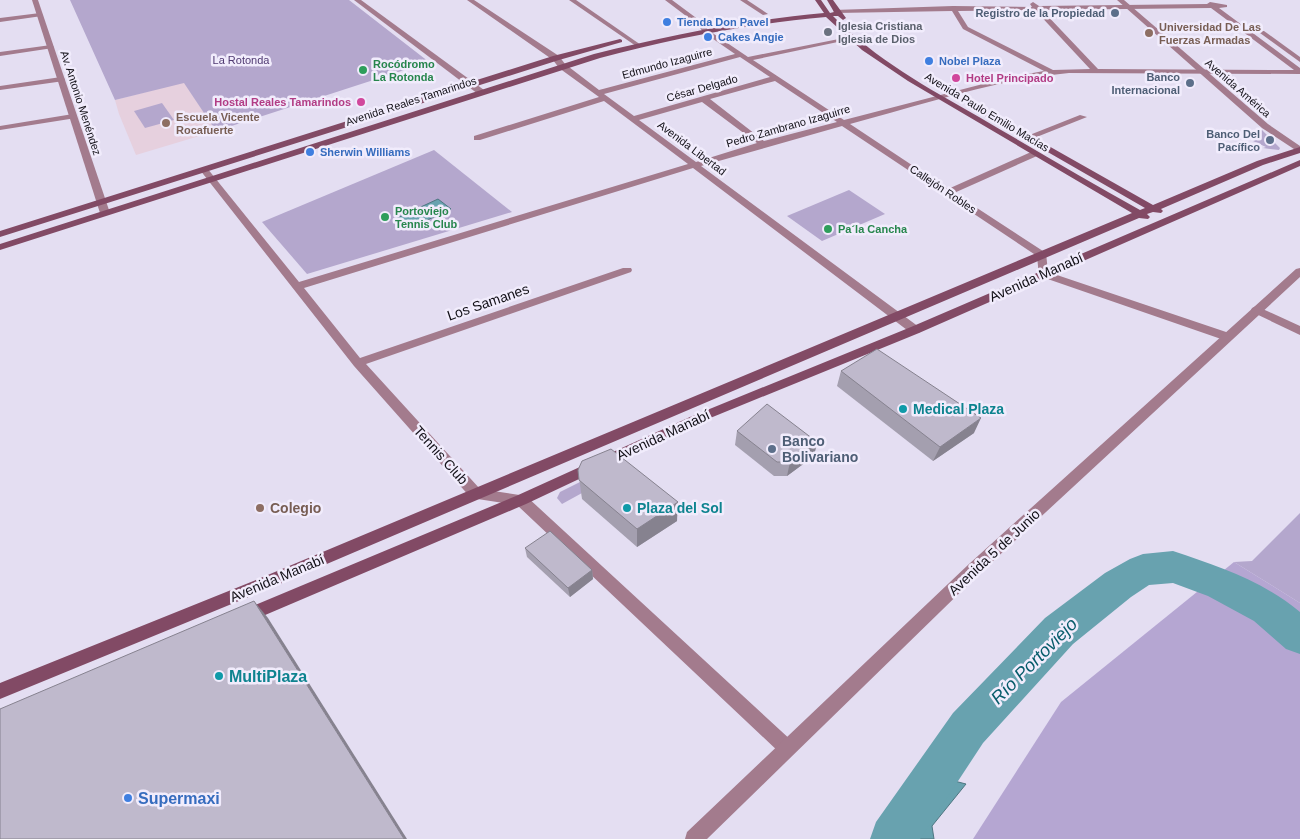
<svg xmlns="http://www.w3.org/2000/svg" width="1300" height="839" viewBox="0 0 1300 839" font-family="Arial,sans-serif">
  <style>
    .education { fill: #e6d0de }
    .green { fill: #b4a7cd }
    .forest { fill: #b5a6d2 }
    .water { fill: #68a2af; stroke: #4e7681 }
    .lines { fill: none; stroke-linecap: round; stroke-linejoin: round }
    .river { fill: #68a2af; fill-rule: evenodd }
    .minor { fill: #a37b8d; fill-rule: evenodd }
    .tertiary { fill: #a37b8d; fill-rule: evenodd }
    .secondary { fill: #824a65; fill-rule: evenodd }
    .wall { fill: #a49faf }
    .shaded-wall { fill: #86828f }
    .building { fill: #bfb9cc; stroke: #86828f }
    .service-dot { fill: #5c6f8a; stroke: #f1ecfc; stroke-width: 2 }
    .shop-dot { fill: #3f7fe0; stroke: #f1ecfc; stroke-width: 2 }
    .worship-dot { fill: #6b7280; stroke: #f1ecfc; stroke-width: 2 }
    .education-dot { fill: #8d6e63; stroke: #f1ecfc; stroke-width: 2 }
    .leisure-dot { fill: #2e9e5b; stroke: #f1ecfc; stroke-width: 2 }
    .hotel-dot { fill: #d1479c; stroke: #f1ecfc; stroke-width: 2 }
    .culture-dot { fill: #0f9aa8; stroke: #f1ecfc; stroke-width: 2 }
    .labels { text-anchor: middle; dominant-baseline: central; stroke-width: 5; stroke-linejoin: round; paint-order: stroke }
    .far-service-label { font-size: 11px; font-weight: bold; fill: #4e5e75; stroke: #f1ecfc; text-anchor: end }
    .far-shop-label { font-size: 11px; font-weight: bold; fill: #366cbe; stroke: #f1ecfc; text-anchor: start }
    .far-worship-label { font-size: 11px; font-weight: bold; fill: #5b616d; stroke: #f1ecfc; text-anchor: start }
    .far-education-label { font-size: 11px; font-weight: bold; fill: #785e54; stroke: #f1ecfc; text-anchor: start }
    .far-park-label { font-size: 11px; fill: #4f3971; stroke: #f1ecfc }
    .far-street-label { font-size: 11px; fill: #121017; stroke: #f1ecfc }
    .far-leisure-label { font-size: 11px; font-weight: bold; fill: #27864d; stroke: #f1ecfc; text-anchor: start }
    .far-hotel-label { font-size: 11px; font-weight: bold; fill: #b23c85; stroke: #f1ecfc; text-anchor: start }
    .street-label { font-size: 14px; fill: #121017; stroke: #f1ecfc }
    .culture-label { font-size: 14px; font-weight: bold; fill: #0d838f; stroke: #f1ecfc; text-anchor: start }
    .service-label { font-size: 14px; font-weight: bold; fill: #4e5e75; stroke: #f1ecfc; text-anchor: start }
    .education-label { font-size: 14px; font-weight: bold; fill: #785e54; stroke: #f1ecfc; text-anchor: start }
    .near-culture-label { font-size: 16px; font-weight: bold; fill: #0d838f; stroke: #f1ecfc; text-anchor: start }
    .near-shop-label { font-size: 16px; font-weight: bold; fill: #366cbe; stroke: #f1ecfc; text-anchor: start }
    .near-water-label { font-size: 18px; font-style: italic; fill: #075c6b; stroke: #f1ecfc }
  </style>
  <rect width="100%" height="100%" fill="#e4def2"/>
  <path class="education" d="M184,82L216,131L136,155L119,114L115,100Z"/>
  <g class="green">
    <path d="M70,0H349L429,62L216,131L184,83L115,100Z"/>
    <path d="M162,103L174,120L145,128L134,111Z"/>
    <path d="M1262,130L1280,148L1279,150L1263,148L1266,147L1253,141L1259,138L1249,131Z"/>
    <path d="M434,150L512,212L307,274L262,222Z"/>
    <path d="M849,190L885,214L822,241L787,216Z"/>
    <path d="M582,481V493L562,504L557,498L560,492Z"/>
    <path d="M1300,513V603L1234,562L1252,561Z"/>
  </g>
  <path class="forest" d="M1234,562L1300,603V839H973L1061,702Z"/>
  <g class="water">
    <path d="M438,199L451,209L410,228L397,218Z"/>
    <path d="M927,774L966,784L932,826L934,839H878L895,819Z"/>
  </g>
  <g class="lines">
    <path class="river" d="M1173,551C1218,566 1263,581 1300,612V654L1286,649L1254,621L1208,596L1173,583L1149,585L1131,597L1073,644L983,743L920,839H870L876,822L953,713L1045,618L1105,573L1130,559L1143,554Z"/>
    <g class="minor">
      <path d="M354,0H361L484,90V94H478Z"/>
      <path d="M467,0H474L559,56L565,64L599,90L735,54L703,32L698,25L665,0H672L703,23L708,30L748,57L854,36L855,37L852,39L753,60L844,120L1010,77L1044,71L963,29L952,11L836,13L833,11L834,10L953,6L1032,7L1030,4L1033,2L1039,6L1207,4L1210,2L1227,5V7L1219,8L1300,68V74L1069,73C994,80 922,105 850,124L948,189L1031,152H1037V156L954,193L1046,253L1048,272L1232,334L1234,337L1228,341L1224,340L1039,276L1037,256L842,126L701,166L919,327L921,330L919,333H911L693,168L304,288L360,358L623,268H631L632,270L631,272L366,364L480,489L526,496L793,742L796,748L793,754L787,757L781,754L517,505L471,498L354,366L200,170L201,168H207L299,282L688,164L604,101L480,140H474V136L599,97L559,68L553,60ZM1211,8L1294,70L1098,69L1042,10ZM1035,10L1090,69L1053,70L968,27L958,11ZM740,57L770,77L634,116L604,94ZM775,81L837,122L764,141L710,99ZM702,102L757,143L696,162L639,120Z"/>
      <path d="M569,0H576L641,45L636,46Z"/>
      <path d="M740,0H747L768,14L763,15Z"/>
      <path d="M40,13L42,14V16L0,22V18Z"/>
      <path d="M1260,31H1264L1300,57V62L1260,33Z"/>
      <path d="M51,45L54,47L53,48L0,56V52Z"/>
      <path d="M61,77L65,79L64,81L0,90V86Z"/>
      <path d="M73,114L77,116L76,118L0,130V126Z"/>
      <path d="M1080,115L1087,117L1029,140L1022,138Z"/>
      <path d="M1256,306L1300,326V335L1252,312L1251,310L1252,308Z"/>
    </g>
    <g class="tertiary">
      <path d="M32,0H38L110,213L108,215H102L100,213Z"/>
      <path d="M1117,0H1124L1268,124L1300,146V153L1262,128Z"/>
      <path d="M1300,268V277L979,574L707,839H685L687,832L969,564L1296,269Z"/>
    </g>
    <g class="secondary">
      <path d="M815,0H821L830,13L834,12L827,0H833L846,18L843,20L838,16H833C875,59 928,88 979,117C1032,148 1086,180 1140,210L1145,208L973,109L980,107L1153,205L1257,161L1300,147V153L1263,165L1161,209L1163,211L1161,213L1153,212L1147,214L1150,217L1148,219L1139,218L261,592L0,699V683L251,582L1132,213L908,81L862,50L826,17C749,24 674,38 600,58L0,250V244L594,54C670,35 746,20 824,13Z"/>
      <path d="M620,39L622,40V42L559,60L0,237V231L553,56Z"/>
      <path d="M1300,160V166L919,333L698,423L526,504L251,621L246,623L241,621L238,616L241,611L516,496L690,417L911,327Z"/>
    </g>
  </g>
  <g class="wall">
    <path d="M841,371L974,433L933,461L837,386Z"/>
    <path d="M737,431L817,442L814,456L787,476H774L735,445Z"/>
    <path d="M578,470L677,521L637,547L582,499Z"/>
    <path d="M525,548L592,570L593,579L570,597L527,557Z"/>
  </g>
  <g class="shaded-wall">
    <path d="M981,418L974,433L933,461L940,447Z"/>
    <path d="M817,442L814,456L787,476L790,462Z"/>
    <path d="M678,502L677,521L637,547V529Z"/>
    <path d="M592,570L593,579L570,597L568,588Z"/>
    <path d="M254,601L268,618L407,839H404Z"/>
  </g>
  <g class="building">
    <path d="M877,349L981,418L940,447L841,371Z"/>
    <path d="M767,404L817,442L790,462H777L737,431Z"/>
    <path d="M611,449L678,502L637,529L579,480L578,470L582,461Z"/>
    <path d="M550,531L592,570L568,588L525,548Z"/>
    <path d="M254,601L404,839H0V709Z"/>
  </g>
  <g class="service-dot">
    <circle cx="1115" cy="13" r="5"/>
    <circle cx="1190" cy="83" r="5"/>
    <circle cx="1270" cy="140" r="5"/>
    <circle cx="772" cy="449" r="5"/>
  </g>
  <g class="shop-dot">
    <circle cx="667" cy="22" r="5"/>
    <circle cx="708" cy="37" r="5"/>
    <circle cx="929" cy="61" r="5"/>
    <circle cx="310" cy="152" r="5"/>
    <circle cx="128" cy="798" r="5"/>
  </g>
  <circle class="worship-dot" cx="828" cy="32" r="5"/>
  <g class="education-dot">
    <circle cx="1149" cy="33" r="5"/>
    <circle cx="166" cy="123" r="5"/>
    <circle cx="260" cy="508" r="5"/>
  </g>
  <g class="leisure-dot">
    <circle cx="363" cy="70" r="5"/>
    <circle cx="385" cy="217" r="5"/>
    <circle cx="828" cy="229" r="5"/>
  </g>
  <g class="hotel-dot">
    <circle cx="956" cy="78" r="5"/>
    <circle cx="361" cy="102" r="5"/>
  </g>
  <g class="culture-dot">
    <circle cx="903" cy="409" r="5"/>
    <circle cx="627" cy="508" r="5"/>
    <circle cx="219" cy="676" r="5"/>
  </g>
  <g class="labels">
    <g class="far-service-label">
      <text x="1105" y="13">Registro de la Propiedad</text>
      <text x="1180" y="77">Banco<tspan x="1180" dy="13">Internacional</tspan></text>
      <text x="1260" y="134">Banco Del<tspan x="1260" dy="13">Pacífico</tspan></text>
    </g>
    <g class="far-shop-label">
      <text x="677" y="22">Tienda Don Pavel</text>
      <text x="718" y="37">Cakes Angie</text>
      <text x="939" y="61">Nobel Plaza</text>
      <text x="320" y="152">Sherwin Williams</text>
    </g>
    <g class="far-worship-label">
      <text x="838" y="26">Iglesia Cristiana<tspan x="838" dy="13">Iglesia de Dios</tspan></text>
    </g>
    <g class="far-education-label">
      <text x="1159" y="27">Universidad De Las<tspan x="1159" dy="13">Fuerzas Armadas</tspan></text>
      <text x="176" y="117">Escuela Vicente<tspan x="176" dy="13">Rocafuerte</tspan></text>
    </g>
    <g class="far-park-label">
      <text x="241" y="60">La Rotonda</text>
    </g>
    <g class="far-street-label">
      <text transform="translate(667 63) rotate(-15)">Edmundo Izaguirre</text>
      <text transform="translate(702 88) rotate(-16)">César Delgado</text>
      <text transform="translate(1238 88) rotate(41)">Avenida América</text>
      <text transform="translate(411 101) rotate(-18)">Avenida Reales Tamarindos</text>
      <text transform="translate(81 103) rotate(72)">Av. Antonio Menéndez</text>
      <text transform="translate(987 112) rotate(31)">Avenida Paulo Emilio Macías</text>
      <text transform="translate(788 126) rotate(-16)">Pedro Zambrano Izaguirre</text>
      <text transform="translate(692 148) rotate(37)">Avenida Libertad</text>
      <text transform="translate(943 189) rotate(34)">Callejón Robles</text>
    </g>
    <g class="far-leisure-label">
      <text x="373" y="64">Rocódromo<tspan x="373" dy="13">La Rotonda</tspan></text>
      <text x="395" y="211">Portoviejo<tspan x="395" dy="13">Tennis Club</tspan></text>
      <text x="838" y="229">Pa´la Cancha</text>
    </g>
    <g class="far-hotel-label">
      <text x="966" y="78">Hotel Principado</text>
      <text x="351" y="102" text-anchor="end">Hostal Reales Tamarindos</text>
    </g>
    <g class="street-label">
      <text transform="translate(1036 277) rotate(-24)">Avenida Manabí</text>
      <text transform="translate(488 302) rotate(-19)">Los Samanes</text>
      <text transform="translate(663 435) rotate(-25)">Avenida Manabí</text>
      <text transform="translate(441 455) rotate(48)">Tennis Club</text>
      <text transform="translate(994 552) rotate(-43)">Avenida 5 de Junio</text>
      <text transform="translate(277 578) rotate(-23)">Avenida Manabí</text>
    </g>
    <g class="culture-label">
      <text x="913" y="409">Medical Plaza</text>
      <text x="637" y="508">Plaza del Sol</text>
    </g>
    <g class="service-label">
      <text x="782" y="441">Banco<tspan x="782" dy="16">Bolivariano</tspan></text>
    </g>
    <g class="education-label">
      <text x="270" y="508">Colegio</text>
    </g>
    <g class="near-culture-label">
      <text x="229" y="676">MultiPlaza</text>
    </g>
    <g class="near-shop-label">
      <text x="138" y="798">Supermaxi</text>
    </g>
    <g class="near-water-label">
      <text transform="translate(1034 661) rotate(-45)">Río Portoviejo</text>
    </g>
  </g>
</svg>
